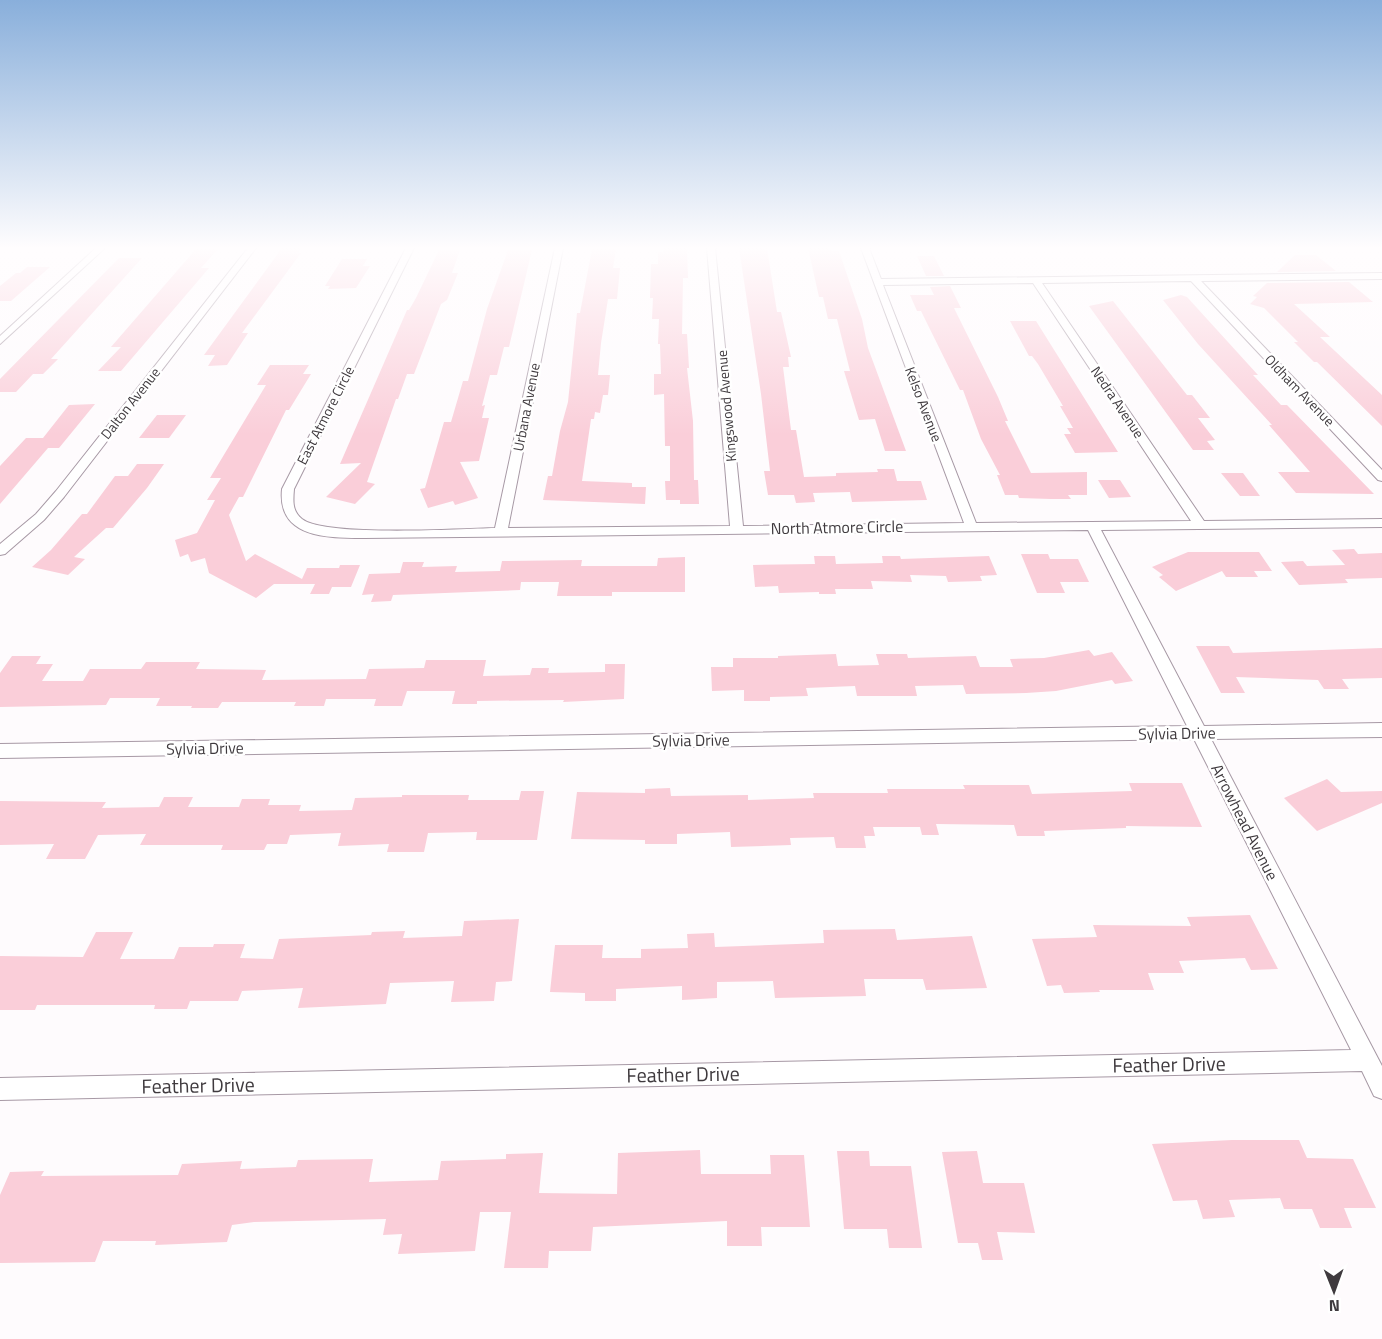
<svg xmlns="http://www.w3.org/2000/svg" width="1382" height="1339" viewBox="0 0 1382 1339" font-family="'Titillium Web',sans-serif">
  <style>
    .building { fill: #faced9 }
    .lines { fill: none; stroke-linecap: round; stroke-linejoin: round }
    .street-casing { stroke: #a799a5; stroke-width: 2 }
    .street { fill: #fff; fill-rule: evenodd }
    .labels { text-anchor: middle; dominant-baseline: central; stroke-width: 5; stroke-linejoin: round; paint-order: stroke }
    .far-street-label { font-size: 14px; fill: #3f3a3e; stroke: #fff }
    .street-label { font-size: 16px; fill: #3f3a3e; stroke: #fff }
    .near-street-label { font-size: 20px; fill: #3f3a3e; stroke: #fff }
  </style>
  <rect width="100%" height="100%" fill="#fefbfd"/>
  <g class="building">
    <path d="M282,248H302L298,253H301L242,333H248L227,365L208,366L215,355H204Z"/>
    <path d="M663,248H687L688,278H683L682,334H687L689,368H687L693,421L694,480H698L699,504H680V500H666L665,481H670V446H665L664,394L654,395V374H661L660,344H658L659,319H652L653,298H650L651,264H658V252H663Z"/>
    <path d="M739,248H767L777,312H781L791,357H788L789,367H783L791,430H796L804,477L836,476V473L878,472L877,469H894L897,481H921L927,500L852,502L850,492L813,493L815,502L796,503L794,495H768L764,471H770L761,394Z"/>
    <path d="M808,248H830L831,251H839L862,319L868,348L906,451H885L875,419L859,420L844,371H850L837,319H828L823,297H819Z"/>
    <path d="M196,249H218L201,268H209L121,371H98L121,347H111Z"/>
    <path d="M592,249H616L613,268H620L617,299H608L601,343L598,375H610L608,395H603L600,413L595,412L594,419H591L582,481L632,483V487H646L645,504L543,500L548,476H552L560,431L568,402L577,313H580Z"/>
    <path d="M439,250H460L452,273H458L447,300L441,304L414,374H407L398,399H396L367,482L375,484L355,504L326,497L361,463L340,464L407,310H409L416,298Z"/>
    <path d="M508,250H532L509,347H504L497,375H490L482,406L485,405L482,418H489L479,461L460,462L478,498L455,505L453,501L428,508L420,489L425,488L444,422H451L463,381H468L487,309Z"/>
    <path d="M1295,255H1316L1336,271L1277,272Z"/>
    <path d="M917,256H934L944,276H926Z"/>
    <path d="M119,258H142L51,359H58L43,374H33L16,392H0V379Z"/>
    <path d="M342,259H367L363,266H370L356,288L328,289L330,286H325Z"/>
    <path d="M27,267H50L11,301H0V286L16,273H20Z"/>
    <path d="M1349,282L1373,302L1294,304L1330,337H1320L1382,395V426L1317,362H1314L1294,342H1298L1264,308L1250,304L1257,297L1253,296L1267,283Z"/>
    <path d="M950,286L961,308H954L998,397L1008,421H1005L1031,473L1087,472V495H1068L1071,499H1051L1019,498L1018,495H1005L997,475H1000L981,439L963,390H960L921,311H917L910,295H934L930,287Z"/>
    <path d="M1181,295L1187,297L1258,375H1253L1281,405H1287L1374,494L1296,493L1278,472H1310L1269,425H1272L1198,344L1163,300Z"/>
    <path d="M1113,301L1187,395H1192L1210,418H1198L1215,440L1207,441L1214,450H1193L1089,306Z"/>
    <path d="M1010,321H1036L1118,452L1075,453L1064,434H1071L1067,428H1073L1060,406H1063L1038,364L1032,356H1029Z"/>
    <path d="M270,365H309L303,374H311L289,410H286L243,497H239L229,515L246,561L255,554L302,579L307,568H339L340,565H360L351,587H332L329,594H310L315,584H274L256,598L209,573L205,558L191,562L188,554L180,557L175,540L197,533L215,500H207L221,478H210L266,385H257Z"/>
    <path d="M95,404L59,448H48L0,504V466L26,438H43L69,405Z"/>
    <path d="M157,415H186L169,438H139Z"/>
    <path d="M137,464H164L147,488L113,528H106L74,557L85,559L68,575L32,567L51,550L82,514H87L115,476H128Z"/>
    <path d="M1221,473H1243L1260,496H1240Z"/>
    <path d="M1098,480H1120L1131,497L1109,498Z"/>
    <path d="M1354,549L1358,554L1382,553V578L1345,579L1348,583L1299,585L1281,562L1303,561L1307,566L1345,565L1332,550Z"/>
    <path d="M1188,552H1259L1272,571H1254L1258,577H1226L1222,571L1176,591L1159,577L1163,575L1152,567Z"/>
    <path d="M1021,554H1048L1050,559H1078L1089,582H1060L1065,593H1037Z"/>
    <path d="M814,556H835L836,564L883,563L882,556H900L901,559L989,556L997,575L980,576L982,581L948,582L946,576L910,575L912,582L871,581L873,589H835L836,594H819V592L779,593L778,586L755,587L753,565L815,564Z"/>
    <path d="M685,557V592H612V596H557L559,582H521L520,590L393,595L391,601L371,602L374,594L362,595L369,574L400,573L403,562H424L422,567L457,566L455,572L500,571L502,561L582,560L581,566H657L658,558Z"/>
    <path d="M1196,646H1229L1233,653L1382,648V678L1342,679L1349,689H1324L1318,680L1236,677L1245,693H1221Z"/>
    <path d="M1089,650L1094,656L1112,652L1133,681L1115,684L1112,680L1056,691L1026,693L966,694L963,685L915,686L917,696H857L855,686L806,688L808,696L770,697V701H744V690L712,691L711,667H733V658H778V656L836,654L838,666L879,665L876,654H907L908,658L976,656L980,667H1013L1010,659L1044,658Z"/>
    <path d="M12,656H41L36,664H53L42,681H83L90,669H141L146,662H200L196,669L266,670L262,680L366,679L369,669L424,668L426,660H486L483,676L530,675L532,668H549L548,673L605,672V664H625L624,699L563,702L564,700L477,701V704H452L455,691H407L402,706H374L376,699H326L324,706H294L296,702H222L218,708H191L192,706H156L160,698H110L106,705L0,707V673Z"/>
    <path d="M1327,779L1341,792L1382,791V803L1317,831L1284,798Z"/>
    <path d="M1129,783H1182L1202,827L1126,826V828L1044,831L1045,836H1017L1014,825L936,824L939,835H922L920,827H873L875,836H864L866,848H836L834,837L790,838L791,845L731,847L730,832L677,834V844H645V840L571,839L577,792L645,793V789L670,788L671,796L748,795V800L814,798L813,793H888L887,789H965L963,785H1029L1032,794L1132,791Z"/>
    <path d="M521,791H544L537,840H476L477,832L428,833L424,852H387L389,844L338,846L341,833L290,835L287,844H267L264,850H221L223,845H140L146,834L98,835L85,859H46L54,844L0,845V801L106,802L102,808L159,807L164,797H193L188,807H239L242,799H270L268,805H301L299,811L352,810L355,798L402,797V795H469L468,800H519Z"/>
    <path d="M1250,915L1278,969L1251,970L1245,958L1179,961L1184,973H1148L1154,990H1099L1100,992L1064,993L1061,985L1047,986L1032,939L1097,937L1093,925L1191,926L1187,917Z"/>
    <path d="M519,919L512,981L496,982L494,1001L451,1002L454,981L390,983L386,1004L298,1008L303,988L242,991L238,1001H190L187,1009H154L155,1005H37L35,1010H0V956L83,957L96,932H133L120,959H174L179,947H213L214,944H245L240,958L273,959L279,939L371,935L372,932L405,931L403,938L462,936L464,921Z"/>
    <path d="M895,929L897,940L972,936L987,988L926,990L923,979H864L866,996L775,998L773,981L717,982V998L682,1000V986L616,989V1001H585V993L550,992L555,945H603L602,958H641V949L688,948L687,934L714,933L715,947L824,943L823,930Z"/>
    <path d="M1232,1140H1299L1307,1158L1353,1159L1376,1208H1344L1352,1228H1320L1312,1209H1284L1280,1198L1229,1200L1235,1217L1203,1219L1197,1200L1173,1201L1152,1144Z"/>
    <path d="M700,1150L701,1174H771L770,1155H804L810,1227H761L762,1246H727V1221L593,1227L591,1251H549L548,1268H504L511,1212H480L475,1251L398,1254L402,1234L383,1235L386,1219L254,1222L232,1225L227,1242L155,1245L156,1241H103L95,1262L0,1263V1195L10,1172L44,1171L41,1176L178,1175L182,1164L242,1161L240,1169L296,1167L298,1160L373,1159L369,1182L438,1180L441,1161L506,1159V1154L543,1153L539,1193L617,1194L618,1153Z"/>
    <path d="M837,1151H869L870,1166H911L922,1248H889L887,1229H844Z"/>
    <path d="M977,1151L983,1183H1024L1035,1233L997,1232L1003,1260H982L978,1243H958L942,1152Z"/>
  </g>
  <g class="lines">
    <defs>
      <g id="street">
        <path d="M96,248H105L0,344V336Z"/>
        <path d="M248,248H256L64,497L44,520L5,554L0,555V544L36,514L56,491Z"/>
        <path d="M406,248H414L294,489C293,501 292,511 302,519C325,537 459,529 495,528L555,248H563L508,528L730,526L707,248H715L743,526L964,523L861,248H869L881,279L1382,273V279L1201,281L1382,470V481L1378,480L1191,281L1042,283L1204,521L1382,519V527L1101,530L1204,726L1382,723V737L1211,739L1382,1066V1099L1374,1096L1362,1071L0,1100V1078L1351,1050L1194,739L0,758V744L1187,726L1088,530L364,538C327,538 277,538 282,489ZM1033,283L1191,521L976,523L883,285Z"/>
      </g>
    </defs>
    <use href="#street" class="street-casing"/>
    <use href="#street" class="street"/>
  </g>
  <linearGradient id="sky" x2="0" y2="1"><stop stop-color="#89afdb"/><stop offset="0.57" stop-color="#fffdfe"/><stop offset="1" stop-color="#fffdfe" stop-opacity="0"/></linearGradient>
  <rect width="1382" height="435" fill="url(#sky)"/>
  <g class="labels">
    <g class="far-street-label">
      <text transform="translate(1300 390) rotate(46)">Oldham Avenue</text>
      <text transform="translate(1118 402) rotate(56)">Nedra Avenue</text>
      <text transform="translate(130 403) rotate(-52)">Dalton Avenue</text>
      <text transform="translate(924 404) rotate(69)">Kelso Avenue</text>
      <text transform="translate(726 406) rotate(-95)">Kingswood Avenue</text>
      <text transform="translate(526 407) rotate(-79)">Urbana Avenue</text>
      <text transform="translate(325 415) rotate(-63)">East Atmore Circle</text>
    </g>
    <g class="street-label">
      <text transform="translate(837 527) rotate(-1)">North Atmore Circle</text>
      <text transform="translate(1177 733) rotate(-1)">Sylvia Drive</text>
      <text transform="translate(691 740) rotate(-1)">Sylvia Drive</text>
      <text transform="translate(205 748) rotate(-1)">Sylvia Drive</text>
      <text transform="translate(1245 822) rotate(63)">Arrowhead Avenue</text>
    </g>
    <g class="near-street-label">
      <text transform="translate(1169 1064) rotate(-1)">Feather Drive</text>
      <text transform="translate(683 1074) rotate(-1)">Feather Drive</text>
      <text transform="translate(198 1085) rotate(-1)">Feather Drive</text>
    </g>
  </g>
  <g transform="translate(1334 1291) rotate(179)" stroke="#ffffff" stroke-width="4.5" paint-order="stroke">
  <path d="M0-4.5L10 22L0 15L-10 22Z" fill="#3f3a3e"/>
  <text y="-9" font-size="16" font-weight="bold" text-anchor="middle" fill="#3f3a3e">N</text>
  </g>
</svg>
